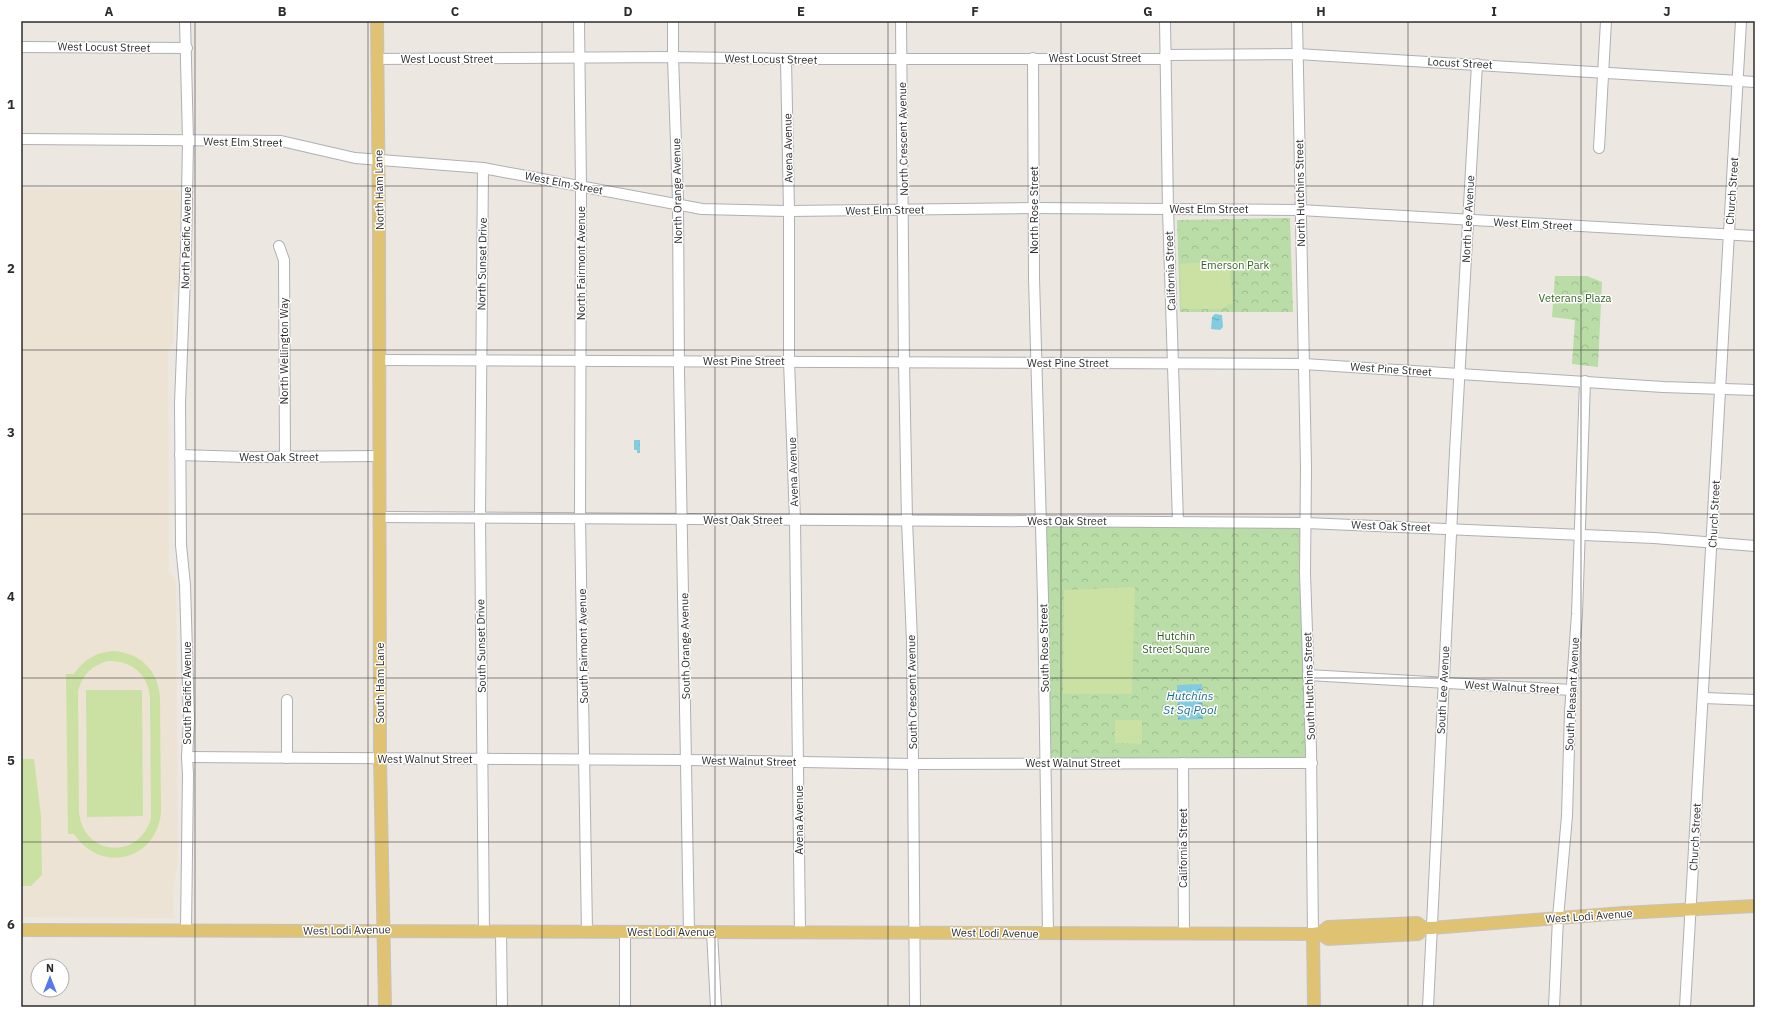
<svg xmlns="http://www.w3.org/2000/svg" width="1776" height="1028" viewBox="0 0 1776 1028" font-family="'IBM Plex Sans',sans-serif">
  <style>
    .education { fill: #ece3d4 }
    .park { fill: url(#park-crowns) }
    .pitch { fill: #cae1a3; fill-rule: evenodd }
    .water { fill: url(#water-ripples) }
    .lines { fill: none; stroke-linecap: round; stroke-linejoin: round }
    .minor-casing { stroke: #aeb0b7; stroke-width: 12 }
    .major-casing { stroke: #c4c4c4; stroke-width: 14 }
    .minor { stroke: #fff; stroke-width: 10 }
    .major { stroke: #e0c273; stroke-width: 12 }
    .grid { fill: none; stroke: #2d2d2d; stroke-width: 1; stroke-opacity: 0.55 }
    .labels { text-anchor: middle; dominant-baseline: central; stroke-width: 3; stroke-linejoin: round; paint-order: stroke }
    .street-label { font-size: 11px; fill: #2d2d2d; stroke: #fff }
    .park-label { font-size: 11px; fill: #346225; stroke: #fff }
    .water-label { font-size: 12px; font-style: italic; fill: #1f6e8f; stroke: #fff }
    .neatline { fill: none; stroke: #2d2d2d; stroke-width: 1.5 }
    .grid-label { font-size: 13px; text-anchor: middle; font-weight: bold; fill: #2d2d2d }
  </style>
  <defs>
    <pattern id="park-crowns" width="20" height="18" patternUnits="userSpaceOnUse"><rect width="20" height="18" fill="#badca6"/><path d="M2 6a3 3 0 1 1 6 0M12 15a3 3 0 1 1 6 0" fill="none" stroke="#a0bd8f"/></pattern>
    <pattern id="water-ripples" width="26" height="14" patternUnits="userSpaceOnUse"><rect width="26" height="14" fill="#83cce0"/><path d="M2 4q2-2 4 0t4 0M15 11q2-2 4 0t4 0" fill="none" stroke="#6ca6b6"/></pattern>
  </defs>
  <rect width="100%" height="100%" fill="#ede7e2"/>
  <path class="education" d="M21,189L180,190L181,293H173L174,341L168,351L169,572L176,582L178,863L173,889L174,918L21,917Z"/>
  <g class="park">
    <path d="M1290,218L1293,312H1180L1177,220Z"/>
    <path d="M1555,276H1587L1602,282L1598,367L1572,364L1575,320L1552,317Z"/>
    <path d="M1041,522L1306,523L1312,763H1047Z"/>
  </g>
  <g class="pitch">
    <path d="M1229,260L1233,303L1221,309H1181L1180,264Z"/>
    <path d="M1135,587L1132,694H1063L1064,590Z"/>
    <path d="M114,651C140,653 158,670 160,697L161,812C157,860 101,875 74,834H68L66,674H74C83,660 96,652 114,651ZM108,661C131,660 148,674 150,697L151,818C139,861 83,856 79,812L78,691C82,675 92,665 108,661Z"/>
    <path d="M142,690L143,816L87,817L86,690Z"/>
    <path d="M1115,720H1142V744L1115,743Z"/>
    <path d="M21,759H34L41,816L42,875L31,886H21Z"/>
  </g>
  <g class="water">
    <path d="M1215,314L1222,315L1223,327L1220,330L1211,329L1212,317Z"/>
    <path d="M634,440H640V453H637V450H634Z"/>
    <path d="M1202,684L1203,719L1178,720L1177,685Z"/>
  </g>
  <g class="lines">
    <defs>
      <g id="minor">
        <path d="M185,21L188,141L186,251L180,403L181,545L185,585L189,721L187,757L188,774L186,930"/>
        <path d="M579,21L581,186L580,518L587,931"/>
        <path d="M673,21V57L678,200L679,370L689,932"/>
        <path d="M901,21L904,362L907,520L912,641L915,1007"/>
        <path d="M1165,21L1168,209L1178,522"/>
        <path d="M1297,21L1306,467L1305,573L1311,750L1313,934"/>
        <path d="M21,47L187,48"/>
        <path d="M1165,55L1297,54L1755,82"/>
        <path d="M1033,58L1034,278L1043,598L1048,934"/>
        <path d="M377,59L673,57L786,59H1165"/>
        <path d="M786,59L789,211V361L795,520L800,932"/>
        <path d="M21,139L281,141L355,158L483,168L702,209L789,211L1034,208L1300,210L1755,236"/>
        <path d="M1599,148L1606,21"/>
        <path d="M483,168L480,518L484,932"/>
        <path d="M279,246L284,260L285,457"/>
        <path d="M379,360L1304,364L1663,387L1755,390"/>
        <path d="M180,455L245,457L379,456"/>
        <path d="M379,517L1306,523L1654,538L1755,546"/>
        <path d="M1308,675L1572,690"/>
        <path d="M1704,698L1755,700"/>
        <path d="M287,700V758"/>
        <path d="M187,757L687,760L913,764L1312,763"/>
        <path d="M1183,763L1184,933"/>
        <path d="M501,932L502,1007"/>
        <path d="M712,932L716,1007"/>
        <path d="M625,1007V932"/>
        <path d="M1428,1007L1455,452L1477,64"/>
        <path d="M1554,1007L1558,918L1567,816L1570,712L1577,614L1585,381"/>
        <path d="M1685,1007L1741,21"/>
      </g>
      <g id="major">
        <path d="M377,21L379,223L380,759L385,1007"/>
        <path d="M21,930L1313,934L1320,933L1328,927L1417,923L1424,928H1431L1623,913L1755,906"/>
        <path d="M1320,933L1328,939L1418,934L1424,928"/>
        <path d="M1313,934L1314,1007"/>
      </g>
    </defs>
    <use href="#minor" class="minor-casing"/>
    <use href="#major" class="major-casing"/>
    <use href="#minor" class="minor"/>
    <use href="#major" class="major"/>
  </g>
  <path class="grid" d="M195,21V1007M368,21V1007M542,21V1007M715,21V1007M888,21V1007M1061,21V1007M1234,21V1007M1408,21V1007M1581,21V1007M21,186H1755M21,350H1755M21,514H1755M21,678H1755M21,842H1755"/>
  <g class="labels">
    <g class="street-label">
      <text transform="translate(104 47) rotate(1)">West Locust Street</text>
      <text x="1095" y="58">West Locust Street</text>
      <text x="447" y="59">West Locust Street</text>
      <text transform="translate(771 59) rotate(1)">West Locust Street</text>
      <text transform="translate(1460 63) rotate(3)">Locust Street</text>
      <text transform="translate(903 139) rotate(-91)">North Crescent Avenue</text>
      <text transform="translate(243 142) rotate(1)">West Elm Street</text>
      <text transform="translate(788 148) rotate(-91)">Avena Avenue</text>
      <text transform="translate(564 183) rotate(11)">West Elm Street</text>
      <text transform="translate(379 190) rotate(-91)">North Ham Lane</text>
      <text transform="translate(677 191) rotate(-91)">North Orange Avenue</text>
      <text transform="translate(1732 191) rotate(-86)">Church Street</text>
      <text transform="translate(1300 193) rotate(-91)">North Hutchins Street</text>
      <text x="1209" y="209">West Elm Street</text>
      <text transform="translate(885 210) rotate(-1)">West Elm Street</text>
      <text transform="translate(1034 210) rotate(-90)">North Rose Street</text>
      <text transform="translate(1468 219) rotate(-87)">North Lee Avenue</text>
      <text transform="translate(1533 224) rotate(3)">West Elm Street</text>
      <text transform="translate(186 238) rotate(-89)">North Pacific Avenue</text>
      <text transform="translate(581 263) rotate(-90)">North Fairmont Avenue</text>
      <text transform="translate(482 264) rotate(-89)">North Sunset Drive</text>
      <text transform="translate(1170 271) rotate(-92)">California Street</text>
      <text transform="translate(284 351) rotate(-90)">North Wellington Way</text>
      <text x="744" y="361">West Pine Street</text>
      <text x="1068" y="363">West Pine Street</text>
      <text transform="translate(1391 369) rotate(4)">West Pine Street</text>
      <text x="279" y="457">West Oak Street</text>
      <text transform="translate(793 472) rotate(-92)">Avena Avenue</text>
      <text transform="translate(1714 514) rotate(-87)">Church Street</text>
      <text x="743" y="520">West Oak Street</text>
      <text x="1067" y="521">West Oak Street</text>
      <text transform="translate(1391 526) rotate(2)">West Oak Street</text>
      <text transform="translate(481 646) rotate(-91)">South Sunset Drive</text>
      <text transform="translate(583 646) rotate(-91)">South Fairmont Avenue</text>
      <text transform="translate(685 646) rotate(-91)">South Orange Avenue</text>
      <text transform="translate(1044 648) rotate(-91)">South Rose Street</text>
      <text transform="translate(380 683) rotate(-90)">South Ham Lane</text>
      <text transform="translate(1309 686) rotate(-92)">South Hutchins Street</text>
      <text transform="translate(1512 687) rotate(3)">West Walnut Street</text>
      <text transform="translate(1443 690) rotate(-87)">South Lee Avenue</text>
      <text transform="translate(912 692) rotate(-91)">South Crescent Avenue</text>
      <text transform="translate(187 693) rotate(-90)">South Pacific Avenue</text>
      <text transform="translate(1572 694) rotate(-87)">South Pleasant Avenue</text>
      <text x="425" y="759">West Walnut Street</text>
      <text transform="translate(749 761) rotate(1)">West Walnut Street</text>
      <text x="1073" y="763">West Walnut Street</text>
      <text transform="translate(799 820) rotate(-90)">Avena Avenue</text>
      <text transform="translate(1695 837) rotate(-87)">Church Street</text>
      <text transform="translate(1183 848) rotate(-90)">California Street</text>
      <text transform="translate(1589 916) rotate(-4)">West Lodi Avenue</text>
      <text transform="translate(347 930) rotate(-1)">West Lodi Avenue</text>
      <text x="671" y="932">West Lodi Avenue</text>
      <text transform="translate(995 933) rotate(1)">West Lodi Avenue</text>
    </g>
    <g class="park-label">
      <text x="1235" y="265">Emerson Park</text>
      <text x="1575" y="298">Veterans Plaza</text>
      <text x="1176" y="636">Hutchin<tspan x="1176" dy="13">Street Square</tspan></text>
    </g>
    <g class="water-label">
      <text x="1190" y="695">Hutchins<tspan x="1190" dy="14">St Sq Pool</tspan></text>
    </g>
  </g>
  <rect width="1776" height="1028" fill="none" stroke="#ffffff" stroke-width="44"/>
  <g transform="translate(50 978)"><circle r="19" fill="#ffffff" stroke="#ababab"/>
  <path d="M0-3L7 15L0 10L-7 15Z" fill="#5878e4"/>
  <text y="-6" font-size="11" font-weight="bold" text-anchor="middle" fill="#2d2d2d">N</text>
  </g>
  <rect x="22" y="22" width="1732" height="984" class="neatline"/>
  <g class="grid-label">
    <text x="109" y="16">A</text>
    <text x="282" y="16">B</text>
    <text x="455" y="16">C</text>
    <text x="628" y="16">D</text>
    <text x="801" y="16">E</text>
    <text x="975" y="16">F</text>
    <text x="1148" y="16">G</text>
    <text x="1321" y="16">H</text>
    <text x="1494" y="16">I</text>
    <text x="1667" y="16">J</text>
    <text x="11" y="109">1</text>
    <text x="11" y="273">2</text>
    <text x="11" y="437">3</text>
    <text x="11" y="601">4</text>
    <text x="11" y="765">5</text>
    <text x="11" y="929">6</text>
  </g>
</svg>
